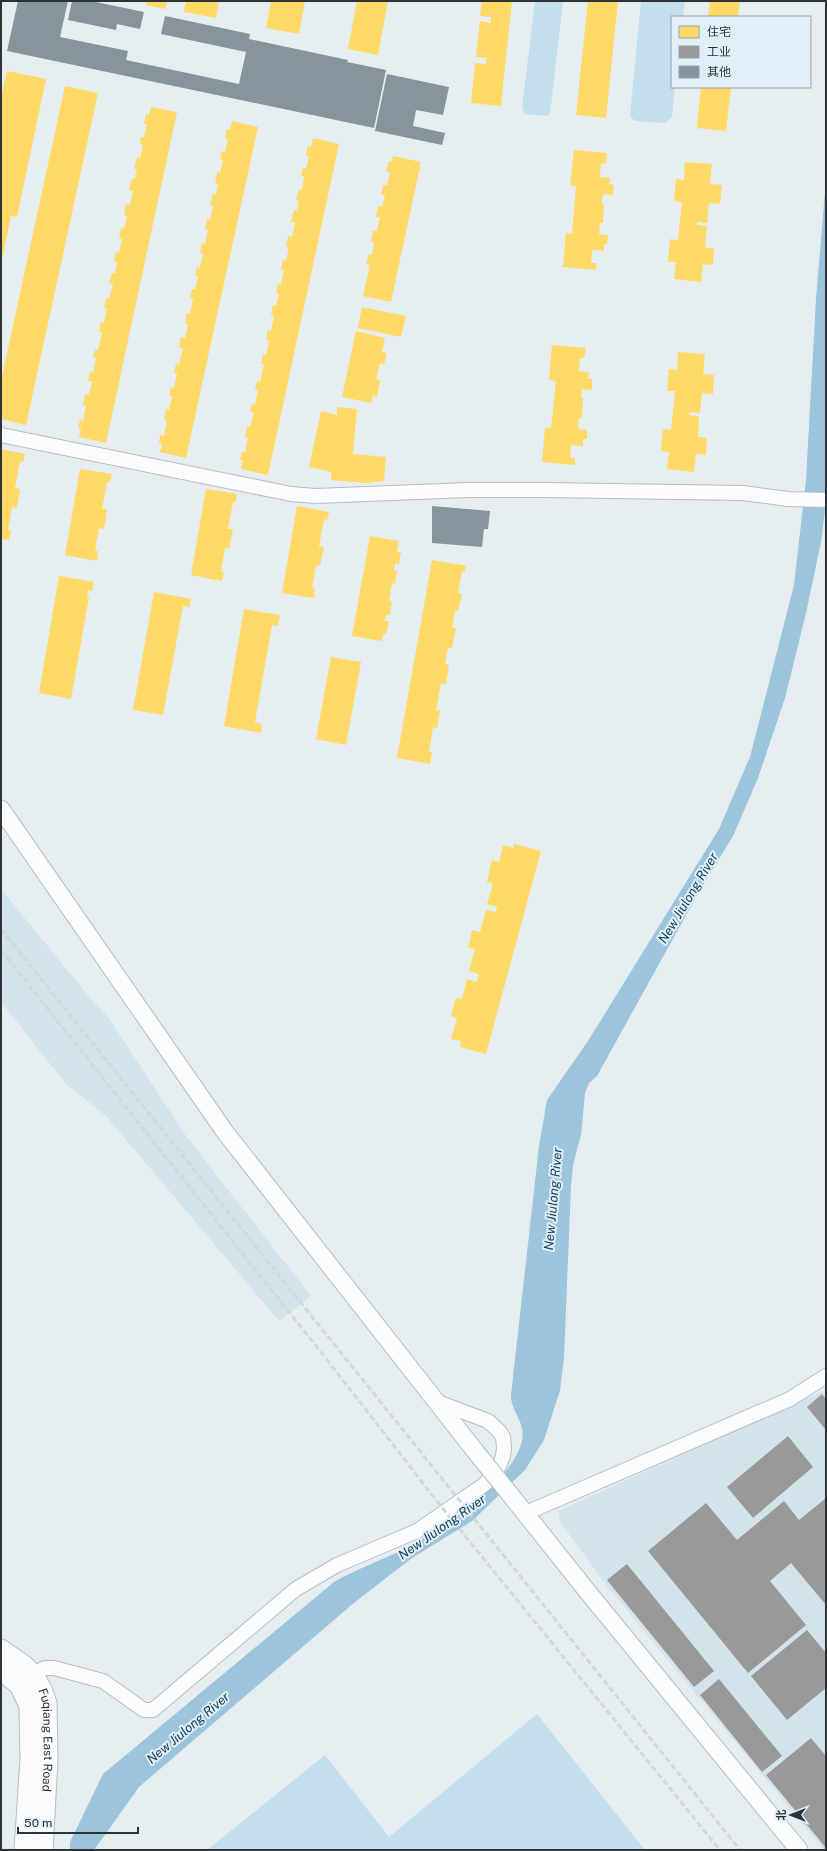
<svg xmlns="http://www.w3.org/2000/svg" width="827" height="1851" viewBox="0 0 827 1851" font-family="'Public Sans','Noto Sans SC',sans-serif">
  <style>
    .built { fill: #d3e3eb }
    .green { fill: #c3dfee }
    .water { fill: #9cc4db }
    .homes { fill: #ffd966 }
    .industry { fill: #999 }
    .building { fill: #86949b }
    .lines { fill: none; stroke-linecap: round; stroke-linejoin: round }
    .minor-casing { stroke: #b7bdc1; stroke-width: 16 }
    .tertiary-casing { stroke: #b7bdc1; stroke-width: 19 }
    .secondary-casing { stroke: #b7bdc1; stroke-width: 21 }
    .minor { stroke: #fbfcfd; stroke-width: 14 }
    .tertiary { stroke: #fbfcfd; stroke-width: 17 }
    .secondary { stroke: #fbfcfd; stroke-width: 19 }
    .rail { stroke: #d4d7d8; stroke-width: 3; stroke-dasharray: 6 3; stroke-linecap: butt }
    .tertiary-bridge-casing { stroke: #b7bdc1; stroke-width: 19; stroke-linecap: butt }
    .tertiary-bridge { stroke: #fbfcfd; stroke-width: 17 }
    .labels { text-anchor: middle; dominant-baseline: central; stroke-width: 4; stroke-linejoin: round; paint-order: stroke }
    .street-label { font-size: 12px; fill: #2d3236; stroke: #dfeef7 }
    .water-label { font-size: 13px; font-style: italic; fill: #154157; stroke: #dfeef7 }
  </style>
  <rect width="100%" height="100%" fill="#e5edf1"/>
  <g class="built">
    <path d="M1,889L95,1004L108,1017L186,1136L311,1296L279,1321L106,1116L66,1084L1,1002Z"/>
    <path d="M823,1391L826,1395V1850H824L607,1586L560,1522L558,1511Z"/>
  </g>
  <g class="green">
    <path d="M535,1H563L550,114L546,116L525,114L522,108Z"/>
    <path d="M641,1H685L683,17H672V87H675L672,117L665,123L635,121L630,116Z"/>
    <path d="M537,1714L645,1850H207L325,1755L389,1837Z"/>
  </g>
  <path class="water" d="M826,180V502L821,542L806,613L785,698L758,778L733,836L700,890L597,1076L589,1083L585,1093L581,1135L573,1165L571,1186L564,1358L560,1390L544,1440L525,1470L472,1521L412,1558L355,1602L139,1787L94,1850H70V1842L103,1774L334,1582C358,1568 383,1560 408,1547C444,1528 512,1482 522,1441C526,1421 511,1413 511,1395L539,1146L547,1100L588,1041L719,829L750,757L794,585L806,480L816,299Z"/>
  <g class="homes">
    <path d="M147,1H167L165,9L146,5Z"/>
    <path d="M186,1H219L216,18L184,12Z"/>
    <path d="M271,1H305L299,34L266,28Z"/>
    <path d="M357,1H388L378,55L348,49Z"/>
    <path d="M482,1H512L501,106L471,103L475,63L486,64L487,58L476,57L480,21L491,23V17L480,16Z"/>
    <path d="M588,1H618L606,118L576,115Z"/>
    <path d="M710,1H740L738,17H708Z"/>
    <path d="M7,71L46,79L17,217L11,216L2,260L1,98Z"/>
    <path d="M65,86L98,93L26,425L1,419V381Z"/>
    <path d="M701,87H731L726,131L697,128Z"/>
    <path d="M151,107L177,112L106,443L79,437L81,429L78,428L80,420L83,421L86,406L83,405L85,394L89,395L92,381H88L90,372L93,373L96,358H93L95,349L98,350L102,333L99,332L101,322L104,323L107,309L104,308L106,298L109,299L113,284L109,283L112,273L115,274L117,262L114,261L116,252L119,253L122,239L119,238L121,228L124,229L127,216L124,215L126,204L130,205L133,191L129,190L132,179H135L137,169H134L137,157L140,158L143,145L140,144L141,137H144L147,124H144L146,114L149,115Z"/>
    <path d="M232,121L258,127L186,458L160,452L162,444L159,443L160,435L164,436L167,421L164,420L166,409L169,410L172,396H169L171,387L174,388L177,373H174L176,364L179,365L183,348L179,347L181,337L185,338L188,324L185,323L187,313L190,314L193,299L190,298L192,289H195L198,277L195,276L197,267L200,268L203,253H200L202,243L205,244L208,230H205L207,219L210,220L213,206L210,205L213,194H216L218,184L215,183L217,172L220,173L223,160L220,159L222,151L225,152L228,139H225L227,129L230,130Z"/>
    <path d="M313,138L339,144L268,475L241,469L243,460H240L242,452H245L248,438L245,437L247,426L250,427L254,413L250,412L252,404L255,405L258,390L255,389L257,381L260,382L264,365L261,364L263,354L266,355L269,341L266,340L268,330L271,331L274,316L271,315L273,305L276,306L279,294L276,293L278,284H281L284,270H281L283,260L286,261L289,247H286L288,236L292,237L295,222H291L294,210L297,211L299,201L296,200L299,189L302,190L304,176H301L303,168L306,169L309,156L306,155L308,146L311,147Z"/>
    <path d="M574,150L607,153L606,164L601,163L600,177L610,178L609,184L614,185L613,195L603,194L602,203L604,204L603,223H600L599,234L608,235L607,244H604V251L592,250L591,263H596V270L563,267L566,233L572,234L576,186L570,185Z"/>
    <path d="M393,156L421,162L391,302L363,296L370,265L366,264L369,254L372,255L374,242L371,241L373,230L377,231L380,217H376L378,206L382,207L385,195H381L383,185L387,186L390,172L386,171L389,161L392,162Z"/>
    <path d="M685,162L712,164L710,184L722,185L720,204L709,203L707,223L697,222V225L707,226L705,248H714L713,265L703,264L701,282L674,279L676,262H668L670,239L678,240L682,202L674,201L676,179L684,180Z"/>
    <path d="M362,307L406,316L401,337L358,328Z"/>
    <path d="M356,331L385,338L382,352L387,353L384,364L380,363L376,379L380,380L377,397L373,396L371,403L342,397Z"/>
    <path d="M552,345L586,348L584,358H580L579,371L589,372L588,379H592V390L582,389L581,398H583L582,418H579L578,429L587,430V439H583V446L571,445L570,457L575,458V465L542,462L545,428H551L556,381L549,380Z"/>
    <path d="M678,352L705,354L703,374L714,375L713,394L702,393L700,413L690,412L689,415L699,416L698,437L707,438L706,455L696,454L694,472L667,469L669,452L661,451L663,429L671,430L675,391H667L669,369L677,370Z"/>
    <path d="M337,407L357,409L353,454L386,457L384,481L366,483L331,480V472L309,467L321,411L337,415Z"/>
    <path d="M1,449L25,454L23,462L20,461L15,488L20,489L17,508L12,507L8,530L11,531L9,540L1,539Z"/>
    <path d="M80,469L112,474L110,482H107L102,509H107L104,529L99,528L95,551H98L97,561L65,555Z"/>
    <path d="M206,489L237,494L236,502H233L228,529H233L229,549L225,548L221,571L224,572L222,581L191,575Z"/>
    <path d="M297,506L329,512L327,520L324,519L319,546L324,547L320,566L316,565L312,588L315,589L314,598L282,593Z"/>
    <path d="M370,536L399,541L397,552H401L399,564L395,563L394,571H397L395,584L392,583L389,601H392L390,615H386L385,621H389L386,634H383L382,641L352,636Z"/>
    <path d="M432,560L466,566L465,572L462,571L458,593L462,594L458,611L455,610L452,628H456L452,648H448L445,664L449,665L446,684L441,683L436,710H440L437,728L433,727L429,752H432L430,764L397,758Z"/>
    <path d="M59,576L94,582L92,591L88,590L87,597H89L71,699L39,693Z"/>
    <path d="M154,592L191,599L189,607L183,606L163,715L133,710Z"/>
    <path d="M244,609L280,615L278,626L272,625L255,722L262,724L261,733L224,726Z"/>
    <path d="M331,657L361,662L346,745L316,739Z"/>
    <path d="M514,844L541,851L486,1054L460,1047L461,1041L451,1039L457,1018L451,1016L456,998L462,999L467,979L477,982L479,974L469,971L475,949L468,948L472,930L480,932L486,910L496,912L497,907L487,904L493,884L487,882L492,860L499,862L503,845L513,848Z"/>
  </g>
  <g class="industry">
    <path d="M822,1394L826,1399V1430L807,1407Z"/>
    <path d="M788,1436L813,1467L753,1518L727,1487Z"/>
    <path d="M826,1498V1605L791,1563L770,1581L806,1625L748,1673L648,1551L706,1503L737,1540L784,1501L799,1520Z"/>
    <path d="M627,1564L714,1671L694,1687L607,1580Z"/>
    <path d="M807,1630L826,1653V1688L787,1720L751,1676Z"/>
    <path d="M719,1679L782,1756L762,1772L700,1695Z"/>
    <path d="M811,1738L826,1756V1848L766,1775Z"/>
  </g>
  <g class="building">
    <path d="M18,1H68L60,37L128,51L126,60L239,84L246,52L161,34L165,16L250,34L249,39L348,60L347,62L386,70L374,128L7,51Z"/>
    <path d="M72,1H91L144,12L140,29L117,24L116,30L68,20Z"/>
    <path d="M387,74L449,87L443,115L416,110L413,126L445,133L442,145L375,131Z"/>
    <path d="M432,506L490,511L488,529H484L482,547L432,543Z"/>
  </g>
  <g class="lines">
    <defs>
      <g id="minor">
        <path d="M1,435L291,494L316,496L468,490H546L743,493L788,499L826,500"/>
        <path d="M526,1513L790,1399L826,1376"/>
        <path d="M33,1674L45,1668H54L103,1681L144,1710H153L296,1589L337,1565L417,1531L485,1484L499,1466L503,1456L504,1448L503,1437L499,1431L488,1421L435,1401"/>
      </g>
      <g id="tertiary">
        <path d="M1,809L225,1132L475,1451"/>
        <path d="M509,1493L587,1591L799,1850"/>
      </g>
      <g id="secondary">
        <path id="s1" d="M1,1649L24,1665L33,1674L42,1689L47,1703L48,1760L43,1850"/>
        <path d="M1,1671L19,1685L29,1706L30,1760L24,1850"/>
      </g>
    </defs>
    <use href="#minor" class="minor-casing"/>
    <use href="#tertiary" class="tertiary-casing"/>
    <use href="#secondary" class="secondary-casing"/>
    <use href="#minor" class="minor"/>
    <use href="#tertiary" class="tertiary"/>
    <use href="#secondary" class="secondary"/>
    <g class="rail">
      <path d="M1,929L740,1850"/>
      <path d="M1,950L324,1356L440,1505L720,1850"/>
    </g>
    <defs>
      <path id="tertiary-bridge" d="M475,1451L509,1493"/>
    </defs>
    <use href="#tertiary-bridge" class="tertiary-bridge-casing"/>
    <use href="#tertiary-bridge" class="tertiary-bridge"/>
  </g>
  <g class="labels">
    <g class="street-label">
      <text stroke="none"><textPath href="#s1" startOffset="110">Fuqiang East Road</textPath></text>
    </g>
    <g class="water-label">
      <text transform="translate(688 898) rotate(-59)">New Jiulong River</text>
      <text transform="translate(553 1199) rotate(-85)">New Jiulong River</text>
      <text transform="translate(442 1527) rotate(-35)">New Jiulong River</text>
      <text transform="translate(188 1728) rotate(-40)">New Jiulong River</text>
    </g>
  </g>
  <rect width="827" height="1851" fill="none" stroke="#2d3236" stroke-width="4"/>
  <rect x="671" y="16" width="140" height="72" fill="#dfeef7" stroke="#98a3aa"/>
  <rect x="679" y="26" width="20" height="12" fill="#ffd966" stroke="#98a3aa"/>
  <text x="707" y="36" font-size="12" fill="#2d3236">住宅</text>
  <rect x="679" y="46" width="20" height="12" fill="#999999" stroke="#98a3aa"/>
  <text x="707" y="56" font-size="12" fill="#2d3236">工业</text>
  <rect x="679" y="66" width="20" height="12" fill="#86949b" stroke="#98a3aa"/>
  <text x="707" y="76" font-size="12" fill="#2d3236">其他</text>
  <g transform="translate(791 1815) rotate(270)" stroke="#dfeef7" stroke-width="3" paint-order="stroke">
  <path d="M0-3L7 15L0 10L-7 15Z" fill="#2d3236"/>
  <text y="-6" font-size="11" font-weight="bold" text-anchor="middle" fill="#2d3236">北</text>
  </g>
  <path d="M18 1827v6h120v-6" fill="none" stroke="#2d3236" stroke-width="2"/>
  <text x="24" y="1827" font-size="12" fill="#2d3236" stroke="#dfeef7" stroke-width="3" paint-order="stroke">50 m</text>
</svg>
